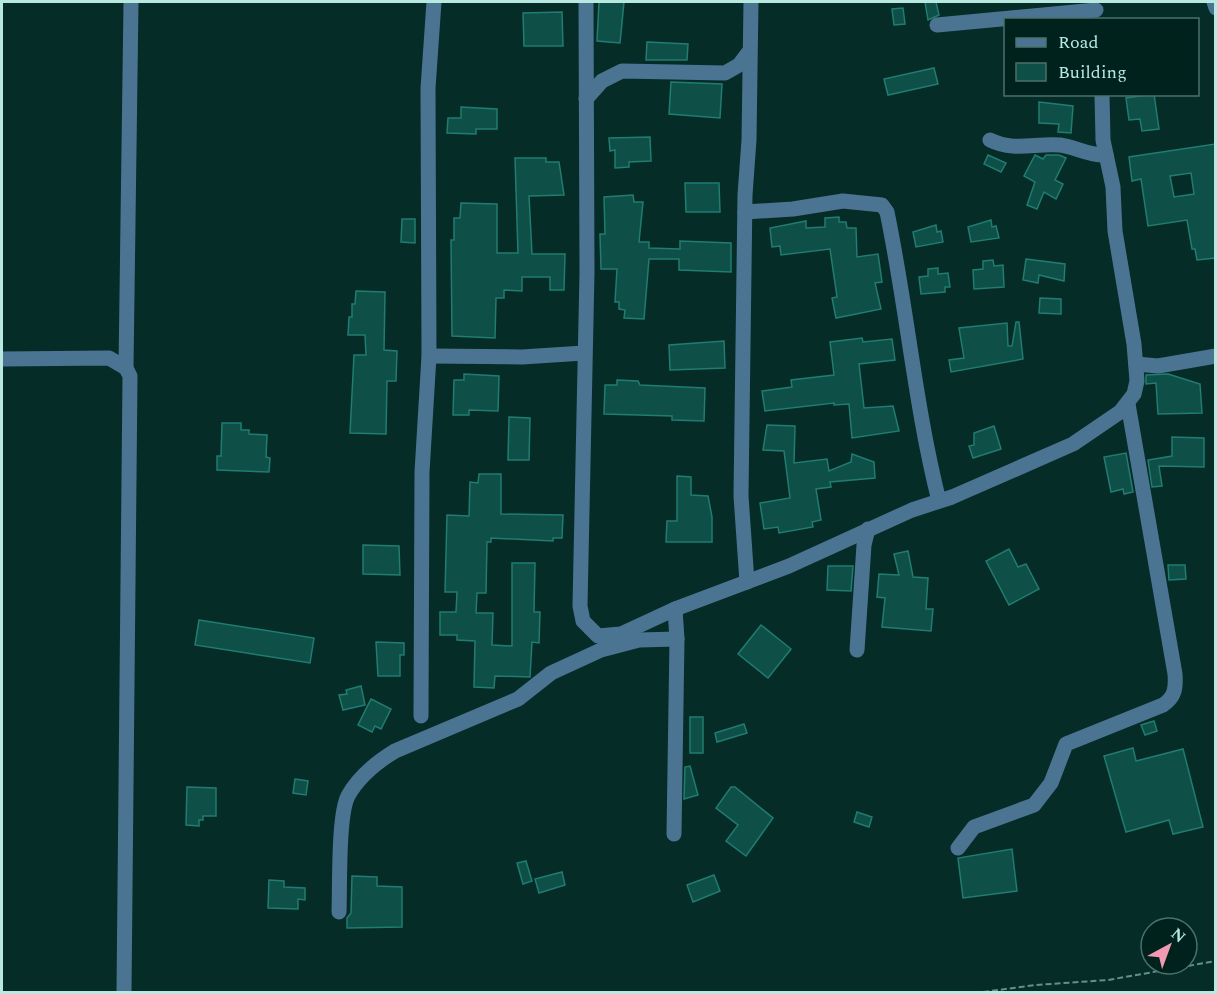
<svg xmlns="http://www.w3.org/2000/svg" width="1217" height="994" viewBox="0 0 1217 994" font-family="Spectral,serif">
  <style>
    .building { fill: #0e4f47; stroke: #217c71; stroke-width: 1.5; fill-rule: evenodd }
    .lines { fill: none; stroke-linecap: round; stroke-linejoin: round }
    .path { stroke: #639089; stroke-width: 2; stroke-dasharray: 6 3; stroke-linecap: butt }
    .minor { stroke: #4b7493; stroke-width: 15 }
  </style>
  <rect width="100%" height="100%" fill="#062c27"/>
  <g class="building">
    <path d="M599,2H624L620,43L597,41Z"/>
    <path d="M925,2H936L939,15L928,20Z"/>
    <path d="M903,8L905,24L894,25L892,9Z"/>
    <path d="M562,12L563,46H524L523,13Z"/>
    <path d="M647,42L688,44L687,60H646Z"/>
    <path d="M934,68L938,84L888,95L884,79Z"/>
    <path d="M671,82L722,84L720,118L669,114Z"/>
    <path d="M1154,94L1159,129L1142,131L1140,119L1129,120L1126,98Z"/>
    <path d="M1039,102L1073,106L1071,133L1058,132L1059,124L1039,123Z"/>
    <path d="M461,107L497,109V129H476V134L447,133L448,118H461Z"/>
    <path d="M650,137L651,161L629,162V167L615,168V150L610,151L609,138Z"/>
    <path d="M1215,144V258L1197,260L1195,249H1192L1187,220L1148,226L1141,179L1132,181L1129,157ZM1191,173L1194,194L1174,197L1170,176Z"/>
    <path d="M988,155L1006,163L1001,172L984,164Z"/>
    <path d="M1035,155L1043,159L1046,155H1059L1066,158L1055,180L1063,184L1056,199L1044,192L1037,209L1027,205L1035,182L1024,176Z"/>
    <path d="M515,158H546V162H559L564,195L529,196L532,254H565L564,290H550V277H522V291L504,290V298H496L495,338L452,336L451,240H454V218H460L461,203L497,204V253H518Z"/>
    <path d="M685,183H719L720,212H686Z"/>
    <path d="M633,195L634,202H643L639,242H649V248L680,249V241L731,243V272L679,270V259H649L644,319L624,318L625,310L619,309V302H615L617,269H601L600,234H605L604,197Z"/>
    <path d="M839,217V222H846L847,228H856L857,257L878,254L882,282L875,283L881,309L836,318L832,298L837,297L830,249L781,255L780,246L772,247L770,228L806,221V228L825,227V218Z"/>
    <path d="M402,219H415V243L401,242Z"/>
    <path d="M991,220L992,227L996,226L999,238L971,242L968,227Z"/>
    <path d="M936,225L937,232L941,231L943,242L916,247L913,232Z"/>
    <path d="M1026,259L1065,264L1064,281L1039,275L1038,283L1023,280Z"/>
    <path d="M993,260L994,266L1003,265L1004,287L974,289L973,270L983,269V261Z"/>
    <path d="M938,268V274L948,273L950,287H945V292L921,294L919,277L928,276V269Z"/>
    <path d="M356,291L385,292L384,350L397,351L396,381H387L386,434L350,433L354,355H366L365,335H348L349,317H352V304H355Z"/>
    <path d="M1040,298L1061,299V314L1039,313Z"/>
    <path d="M1016,322H1019L1023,359L951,372L949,360L964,358L959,328L1007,323L1008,346H1012Z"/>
    <path d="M862,338L863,342L892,339L895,360L859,364L864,408L893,406L899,431L852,438L849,404L834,405V403L765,411L762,391L792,387L791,380L834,375L830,342Z"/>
    <path d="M724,341L725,368L670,370L669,345Z"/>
    <path d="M464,374L499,376L498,411L469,410V415H453L454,380H464Z"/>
    <path d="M1168,374L1200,384L1202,413L1158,414L1156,383L1146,384V375Z"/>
    <path d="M617,380L638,381L640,385L705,388L704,421L672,420V416L604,414L605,385H617Z"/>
    <path d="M509,417L530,418L529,460H508Z"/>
    <path d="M222,423H241V430H249V434L267,435L266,457L270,458L269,472L217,470V456H221Z"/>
    <path d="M767,425L795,426L794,463L827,459L829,471L851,462L852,454L874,462L875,478L830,482L831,487L816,489L821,520L812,522L813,527L779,533L778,527L764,529L760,503L790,498L784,451L763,450Z"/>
    <path d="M994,426L1001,449L973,458L969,446L974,445V433Z"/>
    <path d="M1172,437L1204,438V467L1159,466L1162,486L1152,487L1148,460L1172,456Z"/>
    <path d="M1126,453L1133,492L1124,494L1123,489L1111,492L1104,457Z"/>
    <path d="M479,474H501V514L563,515L562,538H553V541L491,538V542H487L486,593H477L476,613H493L492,645L512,646V563H535L534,612H540L539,643L532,642L530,677L495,676L494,688L474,687L475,641L457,640V635H440V612H456L457,592H445L447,515L469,516L470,482L478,483Z"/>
    <path d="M677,476L691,477V495L708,496L712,517V542H666L667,521H677Z"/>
    <path d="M363,545L399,546L400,575L363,574Z"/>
    <path d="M1009,549L1018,567L1026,564L1039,589L1009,605L986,561Z"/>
    <path d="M908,551L913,577L928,578L926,609H933L931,631L882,627L885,598L877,597L879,574L899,575L894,554Z"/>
    <path d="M1168,565H1185L1186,579L1169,580Z"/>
    <path d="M828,566H853L851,591L827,590Z"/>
    <path d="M199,620L314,638L310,663L195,645Z"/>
    <path d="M761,625L791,649L768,678L738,654Z"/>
    <path d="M376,642L404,643V655H400V676H378Z"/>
    <path d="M361,686L365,705L343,710L339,695L347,694L346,690Z"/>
    <path d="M371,699L391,709L381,729L375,726L372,732L358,725Z"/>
    <rect x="690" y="717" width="13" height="36"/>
    <path d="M1154,721L1157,731L1145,735L1141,725Z"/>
    <path d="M744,724L747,733L717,742L715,733Z"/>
    <path d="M1133,748L1136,761L1183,749L1203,827L1173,834L1169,820L1126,832L1104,756Z"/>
    <path d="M690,766L698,795L684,799L685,767Z"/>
    <path d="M295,779L308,781L306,795L293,793Z"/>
    <path d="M187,787L216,788V816H203V820H199V826L186,825Z"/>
    <path d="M731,787H735L773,818L746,856L726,841L738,825L716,808Z"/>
    <path d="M857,812L872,817L869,827L854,822Z"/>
    <path d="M1012,849L1017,891L963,898L958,858Z"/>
    <path d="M526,861L532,881L523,884L517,863Z"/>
    <path d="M562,872L565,885L539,893L535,879Z"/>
    <path d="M714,875L720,891L693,902L687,885Z"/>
    <path d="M352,876L377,877V886L402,887V927L347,928V918L351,913Z"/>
    <path d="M269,880L284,881V887L305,888V900L298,899V909L268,908Z"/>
  </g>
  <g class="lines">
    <path class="path" d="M983,992L1036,985L1108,980L1216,961"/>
    <g class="minor">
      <path d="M586,2L587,272L580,606L583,621L598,636L621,634L675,609L789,566L912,510L952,497L1073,444L1120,412L1134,394L1137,381L1134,344L1115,231L1113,187L1103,140L1102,94"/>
      <path d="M1214,2L1216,8"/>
      <path d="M937,25L1096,10"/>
      <path d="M586,99L602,81L622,71L725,73L739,65L748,53"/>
      <path d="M990,140C1015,152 1034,143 1060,145C1076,147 1089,156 1106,155"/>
      <path d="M745,212L793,209L843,201L882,205L887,212C907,308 915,406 939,501"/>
      <path d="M429,356L522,357L584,353"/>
      <path d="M2,359L109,358L126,368L130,376L124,992"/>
      <path d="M1136,364L1158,366L1216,356"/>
      <path d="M126,368L131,2"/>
      <path d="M747,582L741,496L745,195L749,140L751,2"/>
      <path d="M857,650L864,545L868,529"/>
      <path d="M421,716L422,472L429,356L428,88L434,2"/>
      <path d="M674,834L677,639L675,609"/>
      <path d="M958,848L974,827L1034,805L1051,783L1066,744L1163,705C1175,697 1176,688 1175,674L1128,404"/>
      <path d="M339,912C340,887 338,815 348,796C359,776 377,762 395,751L518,699L551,673L601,650L639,640L677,639"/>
    </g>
  </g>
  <rect width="1217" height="994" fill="none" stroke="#b7e9e0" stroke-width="6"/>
  <rect x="1004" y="18" width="195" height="78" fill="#00221d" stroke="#49726b" stroke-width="1.5"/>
  <rect x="1016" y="38" width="30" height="9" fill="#4b7493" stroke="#49726b" stroke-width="1.5"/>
  <text x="1058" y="48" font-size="18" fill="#b7e9e0">Road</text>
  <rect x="1016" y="63" width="30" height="18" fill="#0e4f47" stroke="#49726b" stroke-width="1.5"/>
  <text x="1058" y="78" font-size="18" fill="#b7e9e0">Building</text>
  <g transform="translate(1169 946) rotate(41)"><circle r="28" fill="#00221d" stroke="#49726b" stroke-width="1.5"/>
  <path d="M0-4.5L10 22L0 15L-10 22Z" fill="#f19ab1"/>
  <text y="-9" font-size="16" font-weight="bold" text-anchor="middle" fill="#b7e9e0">N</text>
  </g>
</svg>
